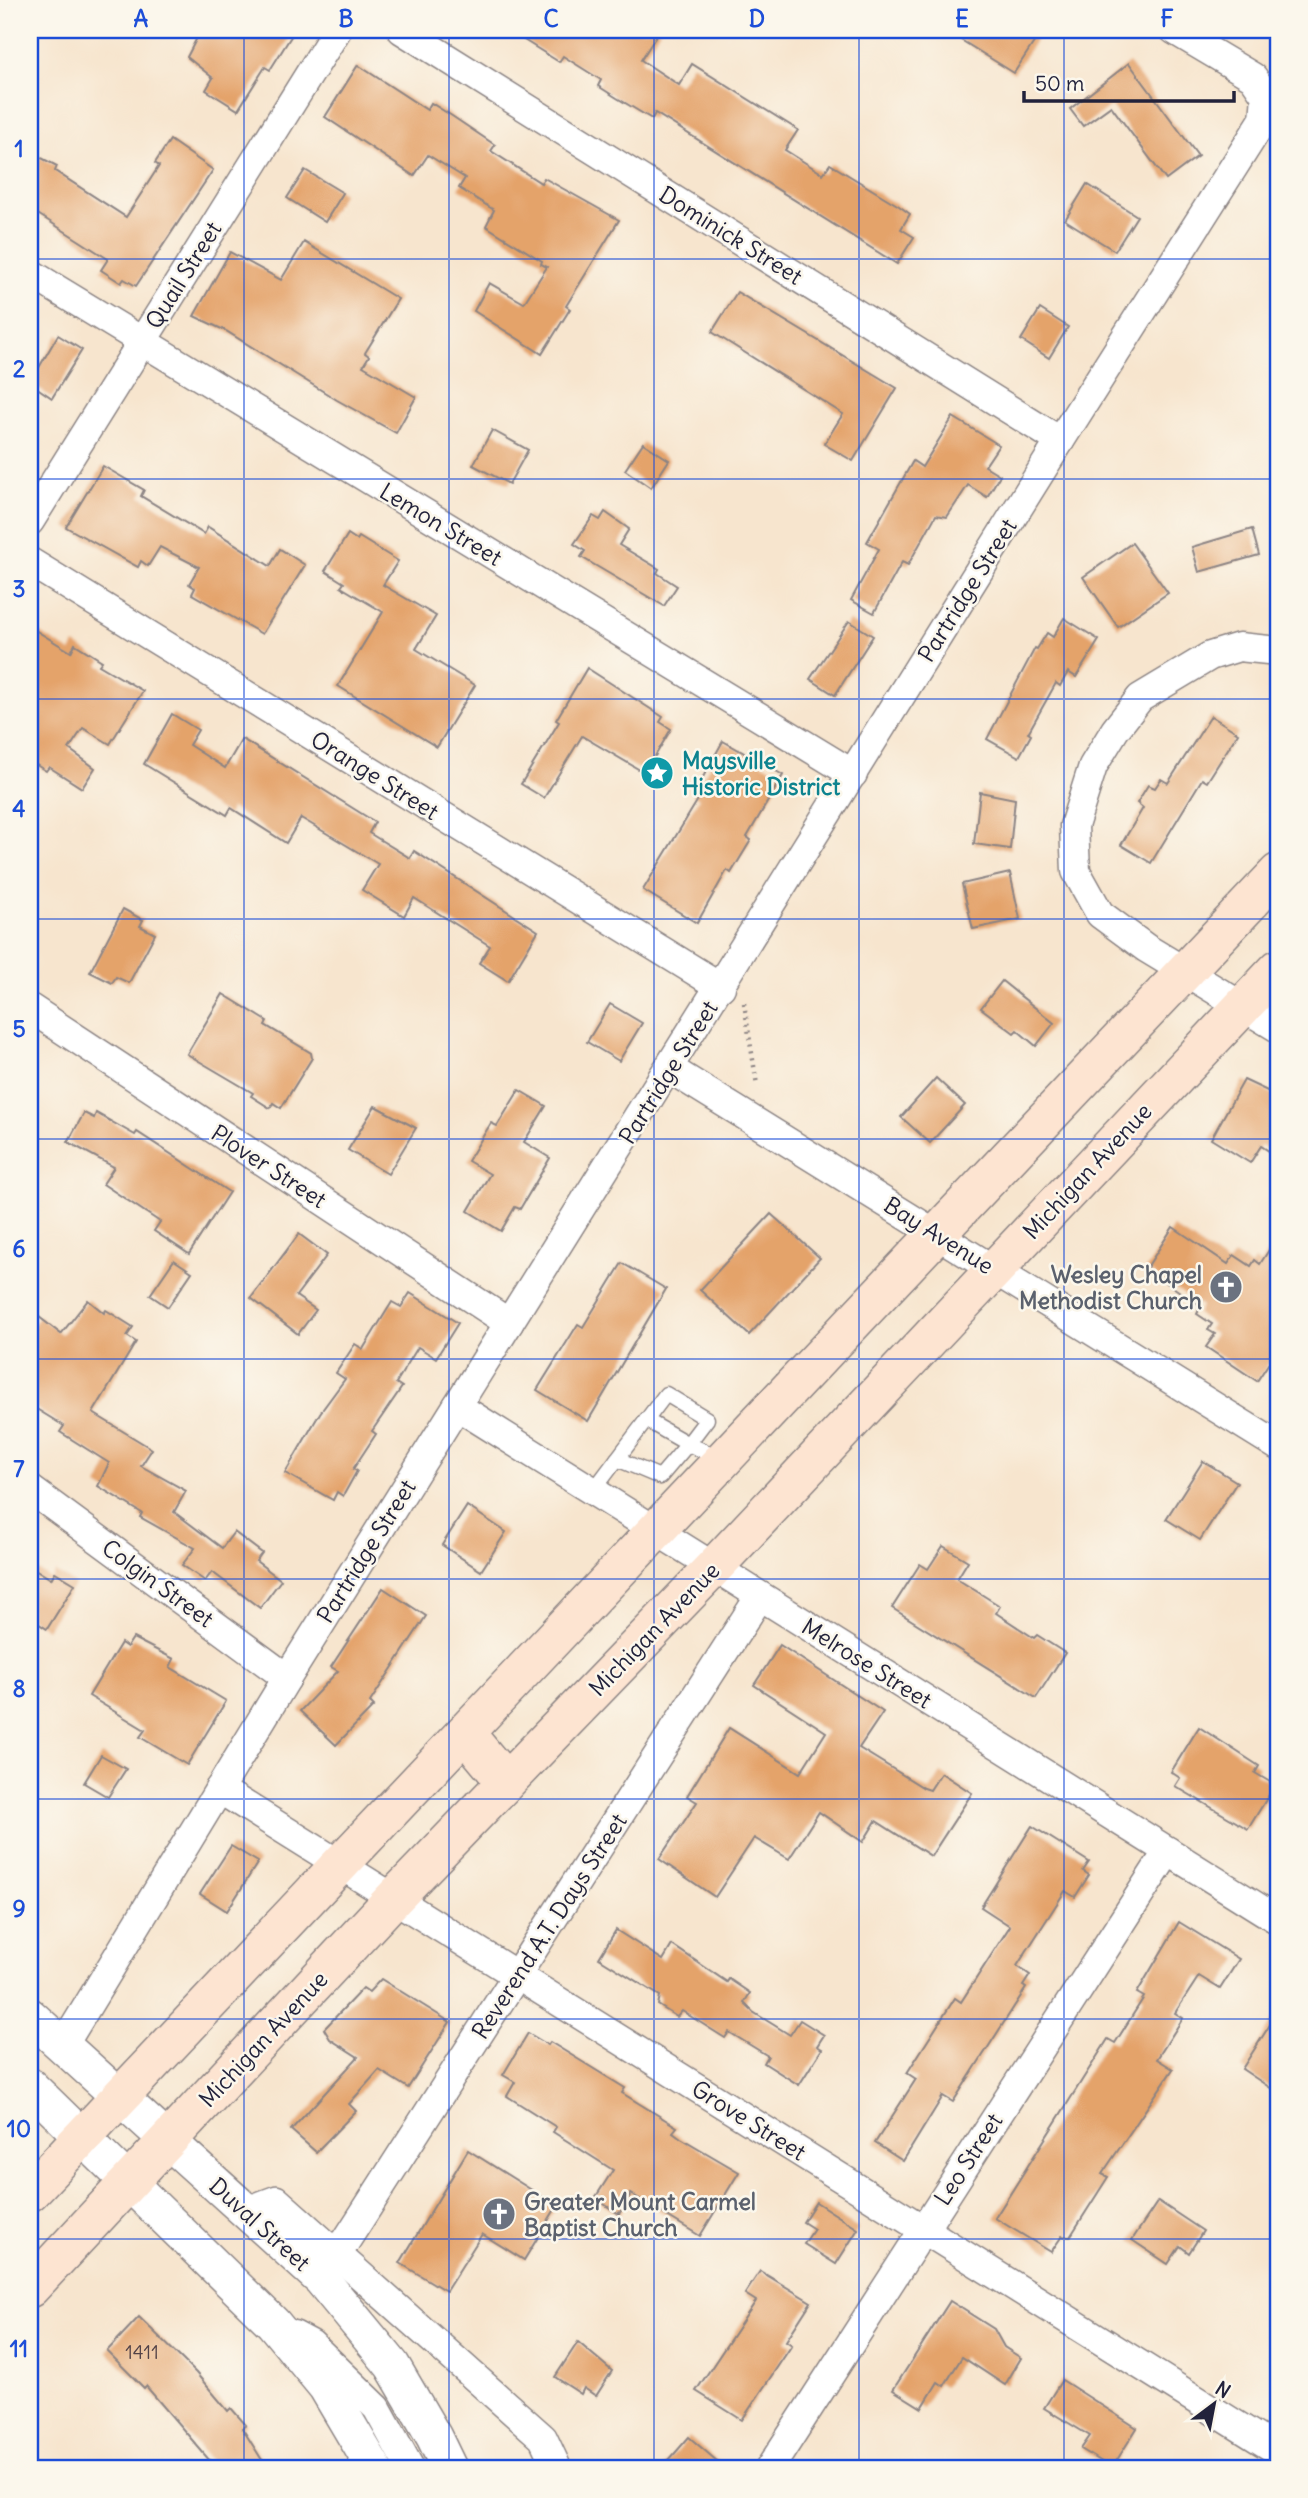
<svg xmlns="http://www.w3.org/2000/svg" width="1308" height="2498" viewBox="0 0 1308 2498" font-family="Delius,sans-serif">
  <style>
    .building { fill: #e4a36b }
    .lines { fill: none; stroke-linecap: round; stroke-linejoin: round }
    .service-casing { stroke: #8c8484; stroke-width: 17 }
    .minor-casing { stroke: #8c8484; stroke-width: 31 }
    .tertiary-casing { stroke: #8c8484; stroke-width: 38 }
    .secondary-casing { stroke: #8c8484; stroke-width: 41 }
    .path { stroke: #8c8484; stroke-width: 4.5; stroke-dasharray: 2 5; stroke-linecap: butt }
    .service { stroke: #fff; stroke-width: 14 }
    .minor { stroke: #fff; stroke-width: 28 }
    .tertiary { stroke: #fff; stroke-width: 35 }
    .secondary { stroke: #fde4d1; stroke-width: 38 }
    .grid { fill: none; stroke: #1d4ed8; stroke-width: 2; stroke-opacity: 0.55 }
    .labels { text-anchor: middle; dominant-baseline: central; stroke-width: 5; stroke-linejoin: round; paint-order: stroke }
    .number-label { font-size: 19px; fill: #524247 }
    .street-label { font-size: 23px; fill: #22223b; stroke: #fbf7ec }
    .culture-label { font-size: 23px; font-weight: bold; fill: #0d838f; stroke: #fbf7ec; text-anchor: start }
    .worship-label { font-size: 23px; font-weight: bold; fill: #5b616d; stroke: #fbf7ec; text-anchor: end }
    .neatline { fill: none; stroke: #1d4ed8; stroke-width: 2.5 }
    .grid-label { font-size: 23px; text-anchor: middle; font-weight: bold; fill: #1d4ed8 }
  </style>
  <rect width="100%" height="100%" fill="#fbf7ec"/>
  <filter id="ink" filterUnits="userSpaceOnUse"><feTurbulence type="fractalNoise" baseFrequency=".0143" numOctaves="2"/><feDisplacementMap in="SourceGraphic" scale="14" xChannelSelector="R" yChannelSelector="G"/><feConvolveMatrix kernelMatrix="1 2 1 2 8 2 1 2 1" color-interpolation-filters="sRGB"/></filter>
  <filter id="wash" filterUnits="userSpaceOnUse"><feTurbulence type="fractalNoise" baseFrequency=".00686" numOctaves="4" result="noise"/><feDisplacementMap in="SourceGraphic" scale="28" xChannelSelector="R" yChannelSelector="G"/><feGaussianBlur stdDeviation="1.57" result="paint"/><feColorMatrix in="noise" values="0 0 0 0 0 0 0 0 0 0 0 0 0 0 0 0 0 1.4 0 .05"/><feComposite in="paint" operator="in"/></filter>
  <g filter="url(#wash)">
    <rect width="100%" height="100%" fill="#f7e5ce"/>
    <g id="blocks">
      <g class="building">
        <path d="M201,30H295L270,70L265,67L238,110L206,90L213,78L187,57Z"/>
        <path d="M508,30H660L641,60L679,85L692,64L798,130L785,150L823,174L830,164L899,206L910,214L901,229L914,237L897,264L655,113L652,119L617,98L598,86L601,80L563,56L559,62Z"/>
        <path d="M945,30H1042L1014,73Z"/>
        <path d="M1129,63L1198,156L1166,180L1111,106L1083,126L1070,109Z"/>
        <path d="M358,65L427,110L431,103L452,116L495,145L491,151L541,183L544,178L619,220L566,306L570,309L542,354L474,311L489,283L524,303L547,267L541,264L542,261L486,226L494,210L459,188L465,178L428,155L414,176L325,117Z"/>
        <path d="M170,140L213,170L136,286L124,279L121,283L101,270L108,259L30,209V152L57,166L55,171L126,217L159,166L155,163Z"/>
        <path d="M305,170L343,193L325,222L287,198Z"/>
        <path d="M1087,184L1137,216L1115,251L1065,220Z"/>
        <path d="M304,242L398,299L365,353L369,356L363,366L416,397L396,433L337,400L226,331L194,316L230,252L281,280Z"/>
        <path d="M737,292L897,388L853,461L824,444L843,414L712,332Z"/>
        <path d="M1040,309L1068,327L1049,358L1021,340Z"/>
        <path d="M58,335L82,350L52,398L30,383Z"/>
        <path d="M953,417L999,445L985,466L1000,475L987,497L968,485L947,517L936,515L908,565L902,562L874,613L851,600L879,549L867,542L913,461L922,467Z"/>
        <path d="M492,430L528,450L509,484L473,465Z"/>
        <path d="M643,443L669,460L651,488L625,470Z"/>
        <path d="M103,466L144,490L141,496L204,534L208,527L270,566L280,549L305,565L262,634L192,594L195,588L189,584L199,567L160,547L148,566L141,561L138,567L66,527Z"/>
        <path d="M605,512L629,529L619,545L659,569L657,573L677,586L664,606L581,557L585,551L574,544L593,516L600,520Z"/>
        <path d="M1252,529L1259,555L1199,572L1192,547Z"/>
        <path d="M348,534L357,540L359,537L398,561L383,585L436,616L416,649L475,685L437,747L338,686L383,612L341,587L344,583L325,571Z"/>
        <path d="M1132,543L1168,593L1118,627L1083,577Z"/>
        <path d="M1064,618L1099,640L1076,677L1068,672L1060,686L1056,683L1028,733L1031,735L1019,757L987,739L1035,648L1037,649L1047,633L1053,637Z"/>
        <path d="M849,621L873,636L835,695L810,679Z"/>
        <path d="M30,627L71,652L75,644L102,661L99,665L143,691L110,744L83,728L69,749L95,768L82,788L49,767L46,771L30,761Z"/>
        <path d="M587,668L663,717L660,722L671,729L645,773L582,736L544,798L521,784L559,722L556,720Z"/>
        <path d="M172,714L198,730L189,745L225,768L242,739L375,822L369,833L410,858L414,851L538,931L508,981L479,963L490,946L414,898L404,916L362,890L378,864L301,818L286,843L231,808L227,815L144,764Z"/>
        <path d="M1211,716L1238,733L1207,782L1202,779L1151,863L1121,845L1143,808L1137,803L1148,785L1155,788L1161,779L1168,783Z"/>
        <path d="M723,741L783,775L747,837L751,840L731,873L727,870L697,923L643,890L699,798L693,795Z"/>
        <path d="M980,792L1015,799L1010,849L974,844Z"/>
        <path d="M1010,873L1020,919L973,929L962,884Z"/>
        <path d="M123,909L143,920L140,926L155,934L129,983L116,977L112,983L90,972Z"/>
        <path d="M1002,981L1054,1023L1036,1046L1017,1030L1014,1033L981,1008Z"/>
        <path d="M223,994L267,1021L265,1025L311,1053L312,1058L281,1108L273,1103L270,1108L251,1096L253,1093L187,1054Z"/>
        <path d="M610,1004L642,1023L619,1061L587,1042Z"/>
        <path d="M936,1078L965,1105L930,1143L901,1117Z"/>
        <path d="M1244,1080L1278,1096V1157L1261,1146L1250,1163L1211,1139Z"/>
        <path d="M519,1090L546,1106L524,1142L550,1158L520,1209L515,1207L501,1231L468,1211L490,1174L468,1161L491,1123L497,1126Z"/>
        <path d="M375,1106L416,1128L388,1174L348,1150Z"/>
        <path d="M84,1113L94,1118L96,1113L135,1135L137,1132L229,1192L189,1254L154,1231L160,1222L103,1184L114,1167L68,1142Z"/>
        <path d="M771,1214L820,1258L749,1335L700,1290Z"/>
        <path d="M1173,1227L1228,1264L1234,1255L1251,1266L1255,1260L1260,1264L1278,1236V1349L1257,1381L1206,1347L1215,1334L1208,1330L1212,1324L1197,1314L1201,1306L1146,1269Z"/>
        <path d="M299,1234L327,1255L296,1296L316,1310L298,1334L251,1298Z"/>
        <path d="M174,1260L192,1272L168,1307L150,1295Z"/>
        <path d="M622,1263L666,1289L588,1421L537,1390L578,1324L583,1327Z"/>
        <path d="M410,1293L458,1323L436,1358L418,1347L396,1383L402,1387L372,1431L376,1434L353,1469L357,1471L343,1496L337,1492L333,1500L285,1473L320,1413L345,1379L336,1373L355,1344L363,1349L392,1302L401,1307Z"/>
        <path d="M88,1300L104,1313L106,1310L133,1327L127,1336L136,1342L93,1413L152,1449L141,1466L186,1491L174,1512L222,1548L234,1532L262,1553L256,1561L281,1580L260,1608L212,1572L205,1581L182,1565L195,1548L140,1517L142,1513L98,1486L109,1463L60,1432L64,1426L30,1405V1329L39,1317L61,1334Z"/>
        <path d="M1203,1461L1237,1482L1200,1540L1166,1519Z"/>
        <path d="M467,1506L506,1532L481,1571L442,1545Z"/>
        <path d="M943,1546L968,1561L957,1579L1000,1606L996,1613L1034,1638L1037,1635L1065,1653L1036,1698L892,1608L920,1564L928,1569Z"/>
        <path d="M30,1566L51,1579L55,1572L75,1584L47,1629L30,1618Z"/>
        <path d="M383,1588L426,1616L370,1702L374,1706L336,1745L300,1711L338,1671L331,1667Z"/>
        <path d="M133,1638L174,1659L170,1667L226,1701L187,1765L140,1737L145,1730L89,1696L121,1643L127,1647Z"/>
        <path d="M780,1645L883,1712L859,1748L924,1788L930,1790L941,1773L972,1793L931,1856L876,1821L863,1842L819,1812L789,1859L754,1838L715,1897L659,1859L697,1802L687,1796L729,1728L800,1773L826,1732L754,1685Z"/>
        <path d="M1199,1727L1259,1766L1255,1773L1275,1785L1248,1829L1175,1786L1180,1778L1171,1772Z"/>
        <path d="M101,1755L126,1769L108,1797L84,1783Z"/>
        <path d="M1032,1826L1089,1862L1083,1871L1089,1875L1075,1897L1065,1891L1017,1966L1030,1975L1023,1986L1026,1988L953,2102L943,2096L903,2161L875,2143L916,2079L907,2073L955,1998L961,2002L1010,1926L981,1907Z"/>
        <path d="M231,1846L258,1862L227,1911L200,1894Z"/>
        <path d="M1179,1922L1239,1959L1220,1989L1199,1976L1175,2013L1183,2018L1157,2059L1173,2069L1102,2174L1108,2177L1070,2237L1062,2236L1051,2252L995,2218L1108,2039L1115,2043L1144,1997L1137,1993Z"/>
        <path d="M616,1930L663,1960L672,1945L727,1982L729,1979L750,1993L744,2003L753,2012L790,2035L800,2020L824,2035L817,2046L822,2049L799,2085L764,2063L768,2056L729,2032L725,2038L682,2011L677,2017L658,2005L660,1996L599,1958Z"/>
        <path d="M381,1979L450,2022L408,2088L379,2070L349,2104L356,2111L316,2152L291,2130L358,2057L330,2039L324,2029L363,1988L369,1992Z"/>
        <path d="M1278,2012V2093L1242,2069Z"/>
        <path d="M528,2033L548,2045L550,2042L625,2088L622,2093L677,2127L673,2132L681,2138L739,2172L700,2236L631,2194L619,2214L595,2198L613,2170L553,2132L556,2127L507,2096L515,2082L503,2075Z"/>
        <path d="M468,2150L557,2206L524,2260L482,2234L446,2291L400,2263Z"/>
        <path d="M1158,2201L1203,2231L1189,2253L1180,2246L1168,2264L1132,2240Z"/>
        <path d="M816,2202L858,2229L836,2264L804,2244L814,2229L803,2222Z"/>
        <path d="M760,2271L811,2302L786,2341L792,2345L742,2420L696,2391L756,2301L745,2294Z"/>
        <path d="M950,2301L994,2329L1004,2347L1021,2358L1005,2385L962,2357L944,2386L938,2382L922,2408L893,2390Z"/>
        <path d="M139,2317L196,2373L228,2411L231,2408L246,2425L242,2428L267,2468H216L146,2386L144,2388L107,2351Z"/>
        <path d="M578,2342L612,2371L596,2396L584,2388L581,2394L555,2377Z"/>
        <path d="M1062,2380L1137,2428L1112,2468L1081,2449L1090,2436L1044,2408Z"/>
        <path d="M689,2437L725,2468H662Z"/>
      </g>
    </g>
  </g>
  <g filter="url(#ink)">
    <use href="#blocks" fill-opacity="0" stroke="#8c8484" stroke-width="2"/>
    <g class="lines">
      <defs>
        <g id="service">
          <path d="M617,1459L660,1477L688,1444L646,1420"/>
          <path d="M593,1491L666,1394L707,1419L688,1444L720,1458"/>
        </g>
        <g id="minor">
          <path d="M402,30L1060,441"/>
          <path d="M30,273L853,774"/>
          <path d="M30,521L337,30"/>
          <path d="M30,562L721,987"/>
          <path d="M1278,651L1239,647L1210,656L1140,698L1115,730L1093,766L1074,826L1076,871L1100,914L1146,948L1278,1028"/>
          <path d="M30,1008L509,1323"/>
          <path d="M670,1069L1278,1446"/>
          <path d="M457,1406L1278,1920"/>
          <path d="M30,1489L287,1678"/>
          <path d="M219,1789L1278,2451"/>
          <path d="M63,2046L287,1678L1060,441L1264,119L1266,96L1253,77L1174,30"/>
          <path d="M246,2211L276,2200L543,2438L557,2468"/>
          <path d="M337,2255L760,1596"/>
          <path d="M294,2335L311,2344L377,2408L410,2468"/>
          <path d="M770,2468L1168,1851"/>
        </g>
        <g id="tertiary">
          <path d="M30,2016L321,2279L392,2365L434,2437L449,2468"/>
          <path d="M30,2086L273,2323L326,2387L374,2468"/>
        </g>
        <g id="secondary">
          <path d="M465,1733L506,1782"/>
          <path d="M30,2192L1278,873"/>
          <path d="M30,2288L393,1899L714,1567L1278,969"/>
        </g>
      </defs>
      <use href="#service" class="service-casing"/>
      <use href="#minor" class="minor-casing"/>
      <use href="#tertiary" class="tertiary-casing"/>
      <use href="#secondary" class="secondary-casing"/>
      <path class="path" d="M744,1003L757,1085"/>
      <use href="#service" class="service"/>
      <use href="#minor" class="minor"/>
      <use href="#tertiary" class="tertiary"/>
      <use href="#secondary" class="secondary"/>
    </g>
  </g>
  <path class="grid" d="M244,30V2468M449,30V2468M654,30V2468M859,30V2468M1064,30V2468M30,259H1278M30,479H1278M30,699H1278M30,919H1278M30,1139H1278M30,1359H1278M30,1579H1278M30,1799H1278M30,2019H1278M30,2239H1278"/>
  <defs>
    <symbol id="sight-disc" viewBox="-11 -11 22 22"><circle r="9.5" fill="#0f9aa8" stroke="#fbf7ec"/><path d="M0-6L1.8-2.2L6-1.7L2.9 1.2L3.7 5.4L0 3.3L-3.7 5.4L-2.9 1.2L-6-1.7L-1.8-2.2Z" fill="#fff"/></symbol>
    <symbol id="church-disc" viewBox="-11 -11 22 22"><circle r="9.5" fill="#6b7280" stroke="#fbf7ec"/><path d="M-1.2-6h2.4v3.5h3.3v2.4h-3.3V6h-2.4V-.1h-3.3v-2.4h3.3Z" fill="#fff"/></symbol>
  </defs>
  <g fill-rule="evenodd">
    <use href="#sight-disc" x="638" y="754" width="38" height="38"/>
    <use href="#church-disc" x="1207" y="1268" width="38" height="38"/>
    <use href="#church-disc" x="480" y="2195" width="38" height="38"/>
  </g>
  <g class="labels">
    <g class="number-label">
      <text x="142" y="2352">1411</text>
    </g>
    <g class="street-label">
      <text transform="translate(731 235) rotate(32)">Dominick Street</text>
      <text transform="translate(183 275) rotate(-58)">Quail Street</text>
      <text transform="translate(441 524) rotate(31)">Lemon Street</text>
      <text transform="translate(967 590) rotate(-58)">Partridge Street</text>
      <text transform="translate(375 775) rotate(32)">Orange Street</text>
      <text transform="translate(668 1072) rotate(-58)">Partridge Street</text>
      <text transform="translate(269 1166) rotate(33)">Plover Street</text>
      <text transform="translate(1087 1171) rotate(-47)">Michigan Avenue</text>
      <text transform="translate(939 1235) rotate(32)">Bay Avenue</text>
      <text transform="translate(366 1551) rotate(-58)">Partridge Street</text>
      <text transform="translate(158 1583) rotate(36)">Colgin Street</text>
      <text transform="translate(654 1629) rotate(-46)">Michigan Avenue</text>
      <text transform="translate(867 1663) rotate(32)">Melrose Street</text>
      <text transform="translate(549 1926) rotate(-57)">Reverend A.T. Days Street</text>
      <text transform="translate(263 2039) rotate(-47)">Michigan Avenue</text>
      <text transform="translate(749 2120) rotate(32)">Grove Street</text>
      <text transform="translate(968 2159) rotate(-57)">Leo Street</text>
      <text transform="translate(260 2224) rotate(42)">Duval Street</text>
    </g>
    <g class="culture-label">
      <text x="682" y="760">Maysville<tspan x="682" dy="26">Historic District</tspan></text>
    </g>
    <g class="worship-label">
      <text x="1202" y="1274">Wesley Chapel<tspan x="1202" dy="26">Methodist Church</tspan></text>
      <text x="524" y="2201" text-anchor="start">Greater Mount Carmel<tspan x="524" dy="26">Baptist Church</tspan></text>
    </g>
  </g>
  <rect width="1308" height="2498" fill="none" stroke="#fbf7ec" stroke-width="77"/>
  <g transform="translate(1214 2404) rotate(32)" stroke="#fbf7ec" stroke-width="5" paint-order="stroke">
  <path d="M0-5L12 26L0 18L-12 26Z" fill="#22223b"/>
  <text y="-10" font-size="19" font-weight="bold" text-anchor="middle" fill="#22223b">N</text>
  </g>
  <path d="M1024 91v10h210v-10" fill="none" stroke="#22223b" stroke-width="3.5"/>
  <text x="1035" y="91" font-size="21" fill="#22223b" stroke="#fbf7ec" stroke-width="5" paint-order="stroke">50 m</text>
  <rect x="38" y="38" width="1232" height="2422" class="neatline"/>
  <g class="grid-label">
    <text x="141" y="27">A</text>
    <text x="346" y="27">B</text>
    <text x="551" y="27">C</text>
    <text x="757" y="27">D</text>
    <text x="962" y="27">E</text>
    <text x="1167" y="27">F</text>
    <text x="19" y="157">1</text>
    <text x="19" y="377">2</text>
    <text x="19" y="597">3</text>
    <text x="19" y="817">4</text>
    <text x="19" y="1037">5</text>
    <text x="19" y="1257">6</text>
    <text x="19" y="1477">7</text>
    <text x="19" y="1697">8</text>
    <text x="19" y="1917">9</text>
    <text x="19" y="2137">10</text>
    <text x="19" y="2357">11</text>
  </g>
</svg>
